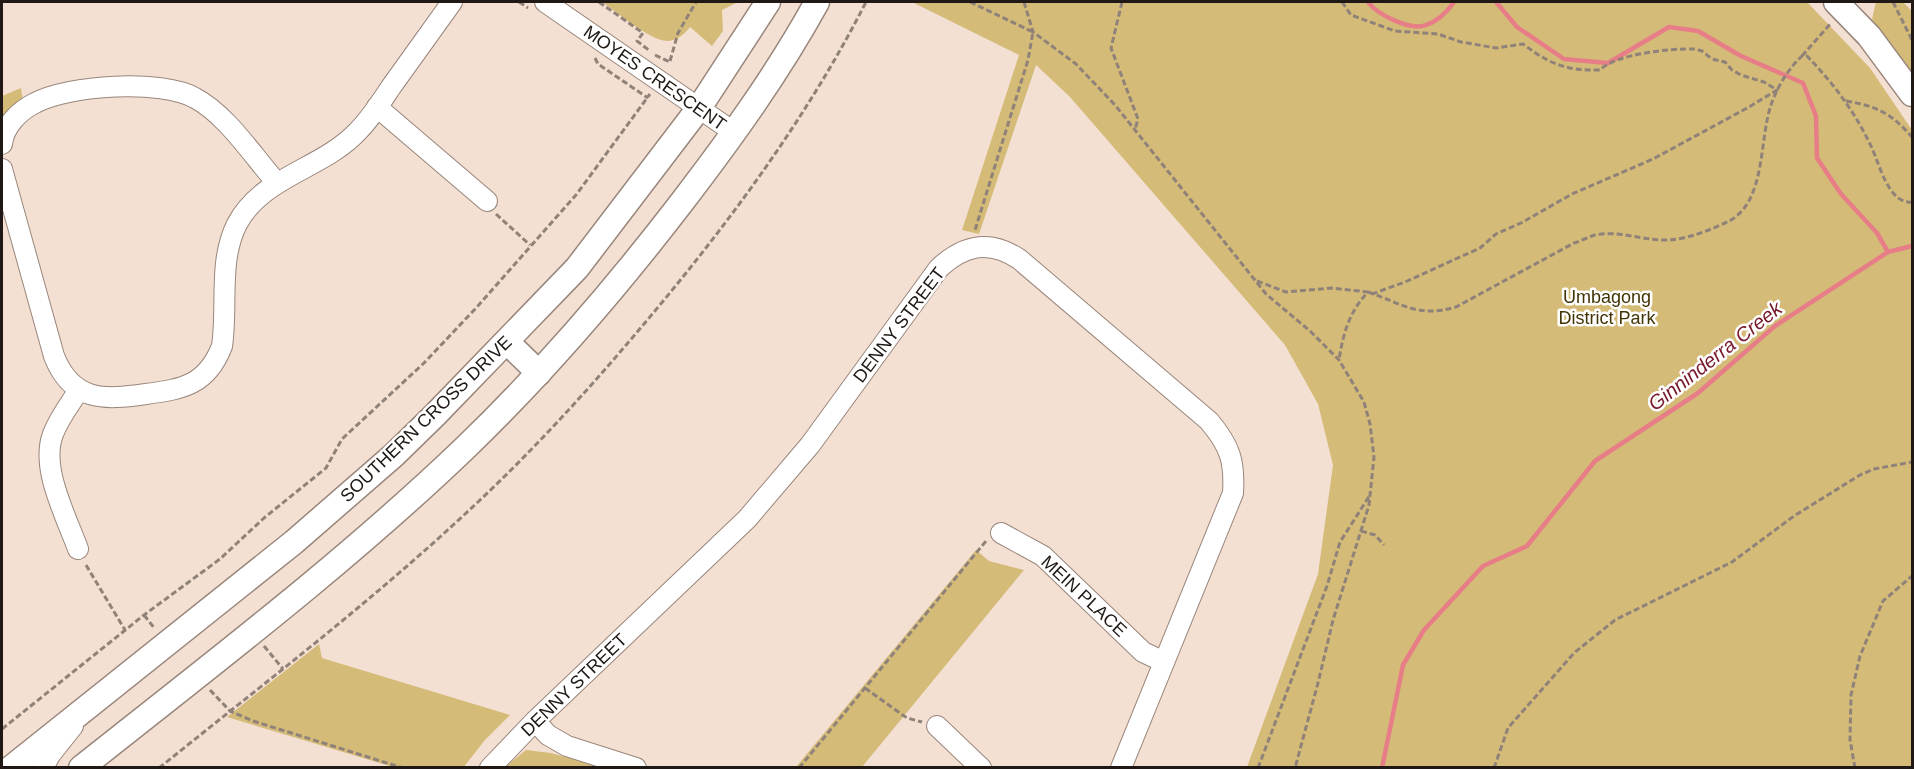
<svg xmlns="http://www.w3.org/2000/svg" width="1914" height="769" viewBox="0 0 1914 769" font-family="Arial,sans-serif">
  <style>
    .green { fill: #d4bb78 }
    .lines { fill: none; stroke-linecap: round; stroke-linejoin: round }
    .stream { stroke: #e77e87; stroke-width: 4.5 }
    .minor-casing { stroke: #99867b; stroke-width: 22 }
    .major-casing { stroke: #99867b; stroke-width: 27 }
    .path { stroke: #908279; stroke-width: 3; stroke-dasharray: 6 3; stroke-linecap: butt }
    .minor { stroke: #fff; stroke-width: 20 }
    .major { stroke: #fff; stroke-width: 24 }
    .labels { text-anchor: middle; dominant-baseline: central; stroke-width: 5; stroke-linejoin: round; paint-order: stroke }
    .street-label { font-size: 18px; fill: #1f1814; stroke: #fff }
    .park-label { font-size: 18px; fill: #433406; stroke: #fff }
    .water-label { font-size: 20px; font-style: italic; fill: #781a2b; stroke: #fff }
  </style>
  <rect width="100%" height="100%" fill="#f4e0d3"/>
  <g class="green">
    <path d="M602,2H738L722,10L723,31L712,46L690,27C685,34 676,41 667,41C649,40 617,12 602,2Z"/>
    <path d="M912,2H1807L1870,68L1912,130V767H1247L1318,574L1333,465L1318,404L1285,345L1070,97L1036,65L979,234L962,230L1019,55Z"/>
    <path d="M1876,2H1903L1912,11V76L1872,19Z"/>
    <path d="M21,88L23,102L2,132V96Z"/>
    <path d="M976,550L989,561L1024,570L862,767H796Z"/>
    <path d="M319,644L322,658L510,715L485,740L463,768L393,767L227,717Z"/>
    <path d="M526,750L551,753L600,767H505Z"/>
  </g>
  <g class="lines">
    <g class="stream">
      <path d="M1368,2C1378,15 1410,31 1426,25C1439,21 1447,12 1454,2"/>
      <path d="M1496,2L1517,27L1564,59L1608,63L1669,27L1698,31L1741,56L1803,83L1816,116L1817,158L1841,194L1877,233L1888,252"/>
      <path d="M1382,768L1403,665L1424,630L1483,566L1527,546L1595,461L1698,393L1775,326L1888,252L1912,246"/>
    </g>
    <defs>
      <g id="minor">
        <path d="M545,2L735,133"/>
        <path d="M377,107L487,201"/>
        <path d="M2,144C4,126 19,111 35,103C68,85 162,79 195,98C227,115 253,156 277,183"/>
        <path d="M2,169L54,356C72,402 104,400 146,394C183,389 207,385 222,346C228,307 218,261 237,224C262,176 323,169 358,131C371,118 381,102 391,87C411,59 432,30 452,2"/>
        <path d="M1001,533L1043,556L1143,652L1164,662"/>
        <path d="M78,549C66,516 40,468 53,434C59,418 70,404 79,390"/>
        <path d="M535,721L548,735L567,746L636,768"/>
        <path d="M937,726L981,768"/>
        <path d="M43,768L50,755L73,726"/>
        <path d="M490,768L535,721L747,519L810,445L939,268C964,245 989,239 1019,259L1209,421C1230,446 1235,461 1233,493L1121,768"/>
      </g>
      <g id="major">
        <path d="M1836,2L1869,36L1912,94"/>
        <path d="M507,342L539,373"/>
        <path d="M11,768L294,542L394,455L435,415L577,268L699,108L768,2"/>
        <path d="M81,768C212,664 345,563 465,448C544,372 616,288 682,202C731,138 778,73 817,2"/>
      </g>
    </defs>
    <use href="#minor" class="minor-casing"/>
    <use href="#major" class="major-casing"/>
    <g class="path">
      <path d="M519,2L528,8"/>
      <path d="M599,2L643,33L637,41L650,51"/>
      <path d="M970,2L1033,32L1028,60L975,230"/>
      <path d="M1024,2L1033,32L1076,64L1115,105L1266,294L1310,331L1339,360L1364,402L1370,424L1374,457L1369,505L1333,620L1318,683L1295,768"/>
      <path d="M1122,2L1111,48L1138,119L1135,130"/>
      <path d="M1342,2L1351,15L1395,31L1438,34L1461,42L1496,48L1523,44C1549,64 1567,71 1600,70C1615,54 1672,48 1695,49L1702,51L1712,59L1725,62L1732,70L1741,75L1764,82L1777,90L1749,107L1653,159L1572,194L1521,223L1496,234L1480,248L1405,282L1372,294"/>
      <path d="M1893,2L1912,40"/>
      <path d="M655,55L670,62"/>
      <path d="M1802,56L1831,23"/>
      <path d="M595,58L598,64L648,98"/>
      <path d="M670,61L678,33L696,2"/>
      <path d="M1846,101C1877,106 1892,114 1912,137"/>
      <path d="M496,214L530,245"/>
      <path d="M1257,281L1286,292L1331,288L1368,292C1349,312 1343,334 1339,360"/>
      <path d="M1368,292C1403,304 1417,318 1456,307L1574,243C1581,241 1588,237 1595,235C1620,230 1644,241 1668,240C1688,239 1711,230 1729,221C1766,202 1759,140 1771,105C1777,87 1789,68 1802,56H1807C1832,82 1853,109 1869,142C1878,159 1882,182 1896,196C1900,200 1906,203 1912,202"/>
      <path d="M1361,531L1375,535L1384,545"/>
      <path d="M86,565L125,630"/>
      <path d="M144,615L155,629"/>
      <path d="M264,646L283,669"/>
      <path d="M865,688L907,718L922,722"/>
      <path d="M210,690L230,711L253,721L403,768"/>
      <path d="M2,729L144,615L220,559L264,518L326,468L342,439L424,363L476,308L576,195L650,94"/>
      <path d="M159,768C262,685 367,605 464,515C526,458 584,395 638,331C724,230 806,120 866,2"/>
      <path d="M799,768L986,541"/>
      <path d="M1258,768L1327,586L1340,542L1370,495"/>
      <path d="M1494,768L1508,728L1574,653L1615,620L1732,562L1794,516L1860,475L1874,469L1912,462"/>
      <path d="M1855,768L1850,740L1851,695L1860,656L1883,601L1912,576"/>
    </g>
    <use href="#minor" class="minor"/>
    <use href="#major" class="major"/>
  </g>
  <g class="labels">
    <g class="street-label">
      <text transform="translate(655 78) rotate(35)">MOYES CRESCENT</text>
      <text transform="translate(899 325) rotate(-53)">DENNY STREET</text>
      <text transform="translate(426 419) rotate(-44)">SOUTHERN CROSS DRIVE</text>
      <text transform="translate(1084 596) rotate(43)">MEIN PLACE</text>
      <text transform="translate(574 685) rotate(-44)">DENNY STREET</text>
    </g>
    <g class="park-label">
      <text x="1607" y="297">Umbagong<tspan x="1607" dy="21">District Park</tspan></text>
    </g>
    <g class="water-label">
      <text transform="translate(1715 356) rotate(-38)">Ginninderra Creek</text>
    </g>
  </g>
  <rect width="1914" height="769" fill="none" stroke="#1f1814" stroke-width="6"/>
</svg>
